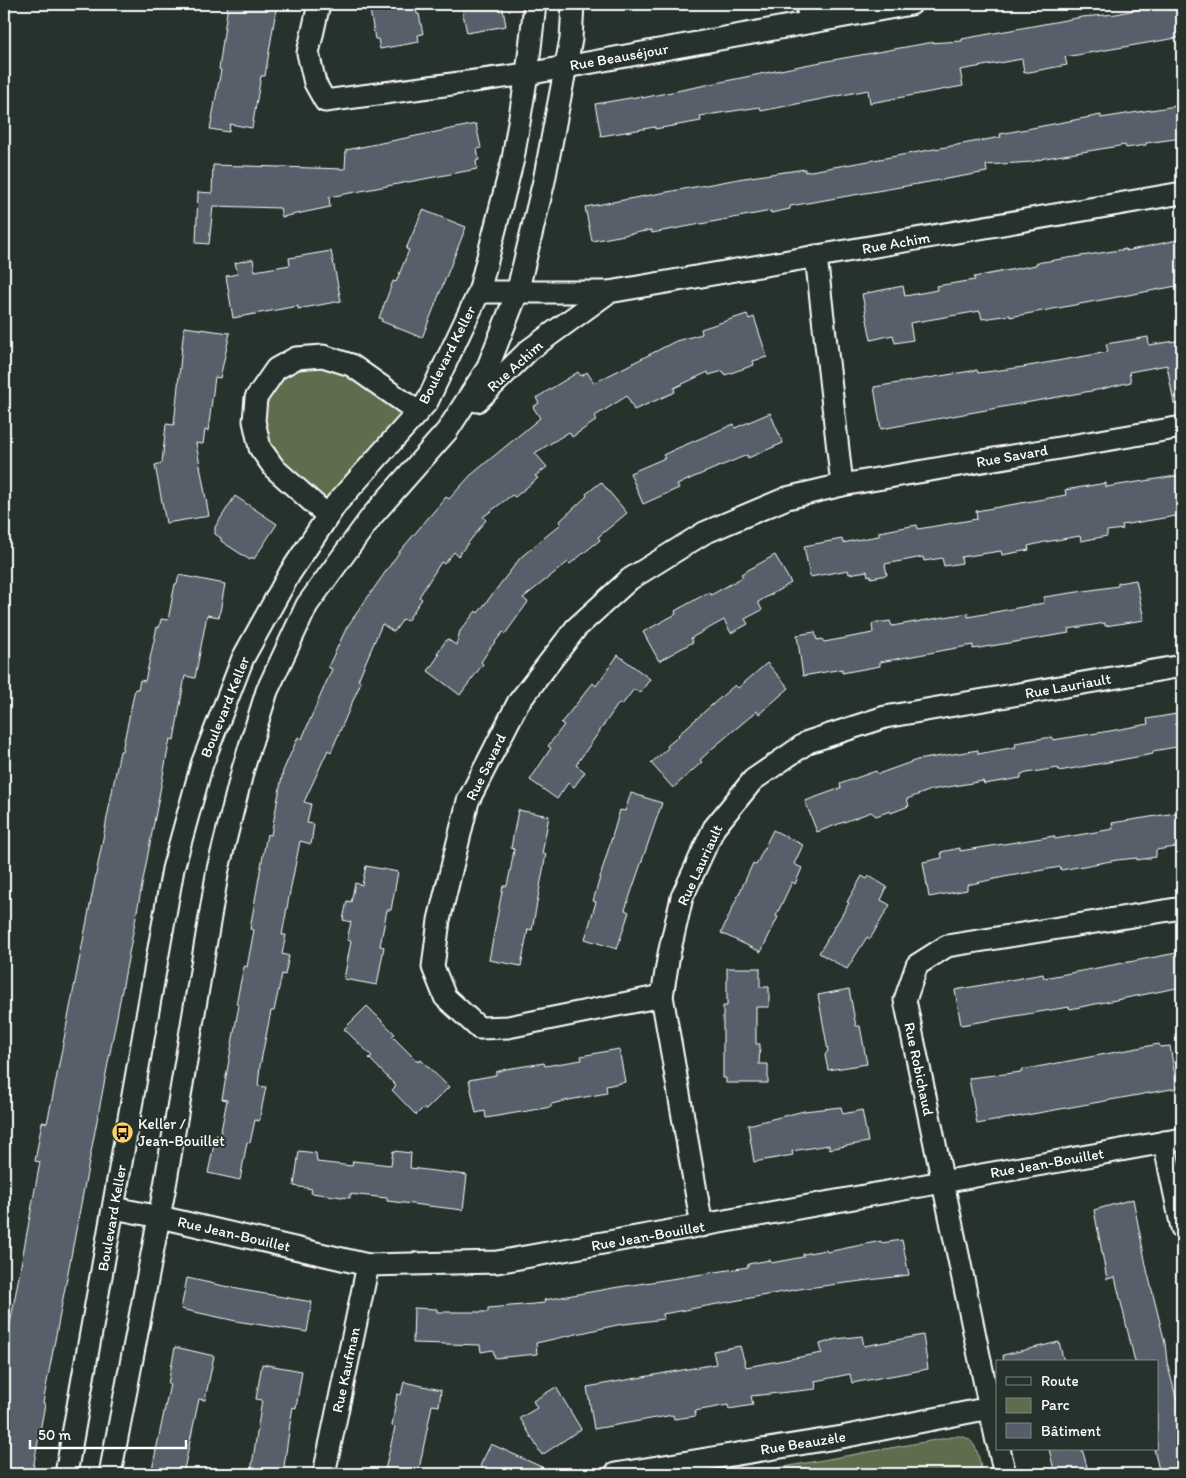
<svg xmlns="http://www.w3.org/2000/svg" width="1186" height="1478" viewBox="0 0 1186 1478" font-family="Itim,sans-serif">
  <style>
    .green { fill: #5f6c4e; stroke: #afb6a6 }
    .building { fill: #575e6b; stroke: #fff }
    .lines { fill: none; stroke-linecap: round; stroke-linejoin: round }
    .minor-casing { stroke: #fff; stroke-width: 25 }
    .minor { stroke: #26332d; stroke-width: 21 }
    .labels { text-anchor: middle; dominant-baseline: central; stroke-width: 4; stroke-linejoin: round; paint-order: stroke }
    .street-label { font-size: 15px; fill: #fff; stroke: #26332d }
    .poi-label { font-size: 15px; fill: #fff; stroke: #26332d; text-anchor: start }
  </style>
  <rect width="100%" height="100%" fill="#26332d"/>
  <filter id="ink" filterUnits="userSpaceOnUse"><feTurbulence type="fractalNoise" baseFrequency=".02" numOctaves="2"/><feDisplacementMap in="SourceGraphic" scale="10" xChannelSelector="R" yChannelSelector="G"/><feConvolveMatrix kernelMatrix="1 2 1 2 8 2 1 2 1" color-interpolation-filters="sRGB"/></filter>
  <g filter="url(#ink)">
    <g class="green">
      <path d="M324,364L353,373L407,413L328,502L267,447L262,427L265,401L286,374Z"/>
      <path d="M958,1436C978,1437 979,1459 982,1474H744Z"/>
    </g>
    <g class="building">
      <path d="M228,4H277L265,76H261L252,128L230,124L229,132L210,129L221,70L219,69Z"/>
      <path d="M369,4H413L414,10L416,9L417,14H419L423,34L418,35L419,42L380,49L378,39H375Z"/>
      <path d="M461,4H502L506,26L467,33Z"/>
      <path d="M1162,4H1182V37L1065,57L1067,65L1024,73L1022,59L960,70L963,86L870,103L868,90L761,111L760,107L700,116L701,121L655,129V127L601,136L595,104L642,96V98L805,65L928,43L962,41V39L1082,17L1116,14Z"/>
      <path d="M1182,105V138L1146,143V145L1126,148L1125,145L1045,158L1032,162L986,165L987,172L790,206V209L771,213V211L652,233L651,230L592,241L585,207L744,178L805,169V172L863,162L1001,137L1000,134L1101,115V118Z"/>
      <path d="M476,124L481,148L477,149L479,160L476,161L477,169L329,197L330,207L282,217L280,208L213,206L209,244L196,243L198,192L212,193L213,165L345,169L346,150Z"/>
      <path d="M423,210L466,227L422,338L381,321L382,319L379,318L393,281L396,282L409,250L406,249Z"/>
      <path d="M1182,239V285L1010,317V315L982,319L980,311L910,323L913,340L895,343L893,335L871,340L862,294L903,286L905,296L937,290L936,286L975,280L974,277L1036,265V263L1126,249V251Z"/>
      <path d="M331,251L341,301L298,309V306L233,318L226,276L238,274L235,263L253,259L255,271L290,265L289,258Z"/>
      <path d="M747,314L749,319L754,317L767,357L753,361L754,365L725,375L723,371L709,375L708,372L674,388L675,392L634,410L627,396L595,416L597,420L572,437L569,432L535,453L547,467L535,476L538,478L515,497L512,495L483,517L486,520L458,556L454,552L444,564L441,562L419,597L422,599L407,621L403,619L394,632L382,624L358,680L361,682L331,752L328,750L304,802L311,804L307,823L314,824L311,844L300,841L289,897L282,935H286L282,954L289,956L285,975L282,974L274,1011H271L260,1066L258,1086L266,1087L259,1121L255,1120L250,1143L247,1142L240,1180L208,1173L216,1135L220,1136L227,1100L222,1099L239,1005L236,1004L244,966L247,967L254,930L250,929L260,872L267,834L271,835L283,771L298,737L302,739L309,722L332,669L328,667L347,627L400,551L446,497L449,499L471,475L540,418L533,407L539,403L536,398L578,372L581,376L587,372L594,383L676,341L702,334L701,329Z"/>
      <path d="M184,327L230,333L220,378L215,377L208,431L205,430L203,444L196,443L209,516L166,523L155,465L162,463L166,424L174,425Z"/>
      <path d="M1148,337L1149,345L1182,340V404H1174L1167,365L1129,372L1131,382L1102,389L881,429L874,387L977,370L978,373L1023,367L1108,352L1106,344Z"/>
      <path d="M770,413L783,443L748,458L747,455L694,477L677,485L679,488L643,504L630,473L665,458L663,455L678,448L734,424L735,428Z"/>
      <path d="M1182,475V515L1122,525L1123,529L1107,531V536L1081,541L1080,536L1045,542L1028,546L1029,550L1002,555L1001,551L961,557L962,563L944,566L942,558L924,561L923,557L885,564L887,575L871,578V575L868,576L867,571L849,574L848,570L810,577L804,546L842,539L843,543L861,539L879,536V532L917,525L918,529L977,519L976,511L1066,495L1065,490L1106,483V487Z"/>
      <path d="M601,482L627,513L598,537L600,540L570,564L568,562L523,598L528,602L505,634L503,632L491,647L481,662L483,664L460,695L428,671L439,655L437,653L447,639L456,645L460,631L476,611L478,613L521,557L561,524L560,521L587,496L586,494Z"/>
      <path d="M235,496L277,524L254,559L252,557L250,560L221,541V538L215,534V527Z"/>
      <path d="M775,555L791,583L758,602L762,610L745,619L748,624L731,633L724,620L691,638L693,642L659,661L643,632L676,614L675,611L709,592L711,595L743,577L741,574Z"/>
      <path d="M179,575L225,584L219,617L207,615L195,678L185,676L174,740L170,739L43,1403L45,1404L32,1474H4V1357L40,1162L35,1161L42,1122L47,1123L54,1090L120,751H122L135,689H138L140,680L145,681L157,627L159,628L161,619L168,620L175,584H177Z"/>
      <path d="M1136,580L1144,620L1105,626V623L1087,626L1068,629L1069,633L973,649V645L880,662V666L842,673V669L803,676L797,635L815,632L817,640L822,639L824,642L873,633L872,624L890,621L892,626L968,613V617L1044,603V597L1118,586V583Z"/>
      <path d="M618,655L650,679L640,693L634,689L622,705L619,703L576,765L585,772L574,787L568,783L557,799L530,780L551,748L548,746L564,725L561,723L593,683L596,686Z"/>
      <path d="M767,663L789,688L759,714L757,711L714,747L700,760L702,762L673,788L651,763L668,748L667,746L679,736L678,735L721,697L735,685L738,688Z"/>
      <path d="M1182,713V746L1153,751V754L1059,771L1058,768L1039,771L1021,774V778L984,784L983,781L931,790L907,799L909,806L891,813L890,811L876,816L871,812L817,832L805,801L841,788L840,784L859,777L876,771L878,774L917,760L978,750V754L1016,747L1015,743L1052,737L1053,740L1110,731L1148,724L1147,719Z"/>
      <path d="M631,793L662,803L625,910L629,912L617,949L585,939L596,902L593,901L620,810L625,811Z"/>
      <path d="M518,810L549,816L542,854H546L532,930L528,929L521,966L489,960L503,886H507L511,867L514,849L511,848Z"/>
      <path d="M1182,812V846L1156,850V857L1137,860V858L1117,860L1061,870L1060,867L1004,877L967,885V890L929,897L923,862L942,858L941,852L960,848V851L1054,836L1055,839L1113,829L1112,823Z"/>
      <path d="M773,830L803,845L794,864L802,868L795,884L792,882L776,916L778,917L761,952L721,933L753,863L756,865Z"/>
      <path d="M366,866L398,872L391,910H387L380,946L384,947L377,985L344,979L351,941L347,940L351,922L343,920L347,901L351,902L355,883L362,885Z"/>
      <path d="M862,876L867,879L869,876L887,887L881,900L890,905L870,939L867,937L847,969L819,953L849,903L847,902Z"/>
      <path d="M1182,952V987L1070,1009L1069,1007L961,1025L955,990L1043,974L1044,978Z"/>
      <path d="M727,968H760V987H769V1007H756V1044H760L759,1064H768V1083H726V1078H723V1006H727Z"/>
      <path d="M849,989L856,1026H860L867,1064L828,1070L825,1055L828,1051L818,995Z"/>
      <path d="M367,1006L395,1034L392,1036L418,1062L421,1060L449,1087L426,1110L423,1108L416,1115L392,1090L396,1086L369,1058L372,1056L344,1029Z"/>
      <path d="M1159,1044L1160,1047L1170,1046L1177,1088L977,1124L969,1078L1022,1072L1021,1070Z"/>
      <path d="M619,1049L625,1082L606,1086L607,1093L569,1100L551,1104V1107L486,1118L485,1111L476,1113L469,1080L496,1075V1072L506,1069L544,1063L545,1066L563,1063L582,1060L581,1056Z"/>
      <path d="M841,1107L843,1114L862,1110L868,1142L829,1149V1145L810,1148L792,1151L793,1155L754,1162L748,1125L804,1111Z"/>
      <path d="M299,1151L316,1153L317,1162L352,1166L353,1161L391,1165L393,1151L411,1153L410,1168L467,1175L463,1210L387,1201V1198L368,1196L350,1194V1198L311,1193L312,1189L294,1186Z"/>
      <path d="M1133,1199L1147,1270L1165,1343L1167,1362L1182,1421V1474H1160L1154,1449H1157V1362H1135L1115,1277L1107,1279L1094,1210Z"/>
      <path d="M902,1240L909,1275L799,1289L663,1314L664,1319L617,1325L536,1343L537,1354L495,1358L493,1350L481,1352L480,1345L413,1343L414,1308L437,1309V1312H488V1308L545,1303L544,1300L619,1287L748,1267V1264L770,1260L771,1263L803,1257V1254L826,1250L827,1252L881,1241V1243Z"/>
      <path d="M187,1278L242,1290L312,1302L307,1332L236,1321L181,1309Z"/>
      <path d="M923,1335L928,1369L852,1383L850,1374L815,1381L816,1389L751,1396L753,1405L729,1409L728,1405L695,1411L696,1416L674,1419L673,1415L594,1429L587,1387L716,1364L713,1351L740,1346L746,1367L822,1353L820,1344L836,1339L862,1336L864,1346Z"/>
      <path d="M1059,1342L1064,1362H1004L1003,1355Z"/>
      <path d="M175,1347L214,1356L205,1400L199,1399L183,1474H151L170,1384H168Z"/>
      <path d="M262,1364L302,1371L296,1408L293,1407L290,1424L283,1474L251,1472L262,1400L256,1399Z"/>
      <path d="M404,1382L441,1390L439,1406L432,1405L418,1474H384L395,1427L392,1426L397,1394L401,1395Z"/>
      <path d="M556,1387L581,1429L542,1455L520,1418L537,1408L533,1401Z"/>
      <path d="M491,1444L557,1474H480L483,1468L480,1466Z"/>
      <path d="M1049,1449H1082L1089,1474H1055Z"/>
    </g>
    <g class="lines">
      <defs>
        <g id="minor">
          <path d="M319,4L308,53L315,83L325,101L527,74L911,4"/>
          <path d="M807,4L810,22"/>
          <path d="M816,256L842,485"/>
          <path d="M479,292H609L1182,193"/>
          <path d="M477,401L529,350L609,292"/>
          <path d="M328,516L275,469L260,448L254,421L256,398L276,369L296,358L323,356L351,365L418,412"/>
          <path d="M662,996L508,1027L479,1028L445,997L433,967L439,920L468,801L518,703L576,628L630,579L704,533L787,498L842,485L1182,427"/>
          <path d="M1164,1142L1182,1228"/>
          <path d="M114,1208L160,1217L368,1265L497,1262L1182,1139"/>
          <path d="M702,1226L662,996L669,954L682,897L714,828L753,780L808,742L885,717L1182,666"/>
          <path d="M997,1442L905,1000L917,965L947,946L1182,908"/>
          <path d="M999,1449L1005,1474"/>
          <path d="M66,1474L173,869L202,764L243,658L290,573L336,504L427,402L479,292L513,159L527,74L535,4"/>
          <path d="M110,1474L165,1186L218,869L243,769L267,691L307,605L372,516L447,431L487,369L517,293L544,181L571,39L573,4"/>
          <path d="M324,1474L368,1265"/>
          <path d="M615,1474L842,1437L990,1408"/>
        </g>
      </defs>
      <use href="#minor" class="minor-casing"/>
      <use href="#minor" class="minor"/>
    </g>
  </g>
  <defs>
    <symbol id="bus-disc" viewBox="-11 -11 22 22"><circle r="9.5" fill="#ffd166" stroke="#26332d"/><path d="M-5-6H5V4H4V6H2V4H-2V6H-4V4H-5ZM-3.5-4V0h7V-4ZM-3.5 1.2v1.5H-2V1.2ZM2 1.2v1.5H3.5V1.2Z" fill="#111"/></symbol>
  </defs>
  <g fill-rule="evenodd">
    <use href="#bus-disc" x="110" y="1120" width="25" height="25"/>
  </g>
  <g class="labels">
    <g class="street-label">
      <text transform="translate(619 57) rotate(-10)">Rue Beauséjour</text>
      <text transform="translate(896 243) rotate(-10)">Rue Achim</text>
      <text transform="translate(447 355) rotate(-63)">Boulevard Keller</text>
      <text transform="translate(515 366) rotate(-42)">Rue Achim</text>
      <text transform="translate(1012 456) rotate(-10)">Rue Savard</text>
      <text transform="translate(1068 686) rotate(-10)">Rue Lauriault</text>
      <text transform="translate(225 707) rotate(-68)">Boulevard Keller</text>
      <text transform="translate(486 767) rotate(-64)">Rue Savard</text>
      <text transform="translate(700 865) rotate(-65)">Rue Lauriault</text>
      <text transform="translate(919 1069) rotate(78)">Rue Robichaud</text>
      <text transform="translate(1047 1163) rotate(-10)">Rue Jean-Bouillet</text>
      <text transform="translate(112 1218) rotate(-80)">Boulevard Keller</text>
      <text transform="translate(234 1234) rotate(13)">Rue Jean-Bouillet</text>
      <text transform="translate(648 1236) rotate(-10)">Rue Jean-Bouillet</text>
      <text transform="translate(346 1370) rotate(-78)">Rue Kaufman</text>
      <text transform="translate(803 1443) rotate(-9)">Rue Beauzèle</text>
    </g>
    <g class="poi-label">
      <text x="138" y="1124">Keller /<tspan x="138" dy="17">Jean-Bouillet</tspan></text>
    </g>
  </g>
  <rect width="1186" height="1478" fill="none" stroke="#26332d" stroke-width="20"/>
  <rect x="10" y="10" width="1166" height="1458" fill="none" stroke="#fff" stroke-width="2" filter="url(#ink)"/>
  <rect x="996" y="1360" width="162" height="90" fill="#26332d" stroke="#7d8581"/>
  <rect x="1006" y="1377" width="25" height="8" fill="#26332d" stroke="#7d8581"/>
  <text x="1041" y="1386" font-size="15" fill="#ffffff">Route</text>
  <rect x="1006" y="1398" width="25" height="15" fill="#5f6c4e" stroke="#7d8581"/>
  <text x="1041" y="1410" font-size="15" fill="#ffffff">Parc</text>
  <rect x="1006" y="1423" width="25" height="15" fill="#575e6b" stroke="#7d8581"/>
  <text x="1041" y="1436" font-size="15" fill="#ffffff">Bâtiment</text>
  <path d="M30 1440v8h156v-8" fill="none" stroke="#ffffff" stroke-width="2.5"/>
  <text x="38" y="1440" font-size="15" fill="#ffffff" stroke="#26332d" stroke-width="4" paint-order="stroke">50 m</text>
</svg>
